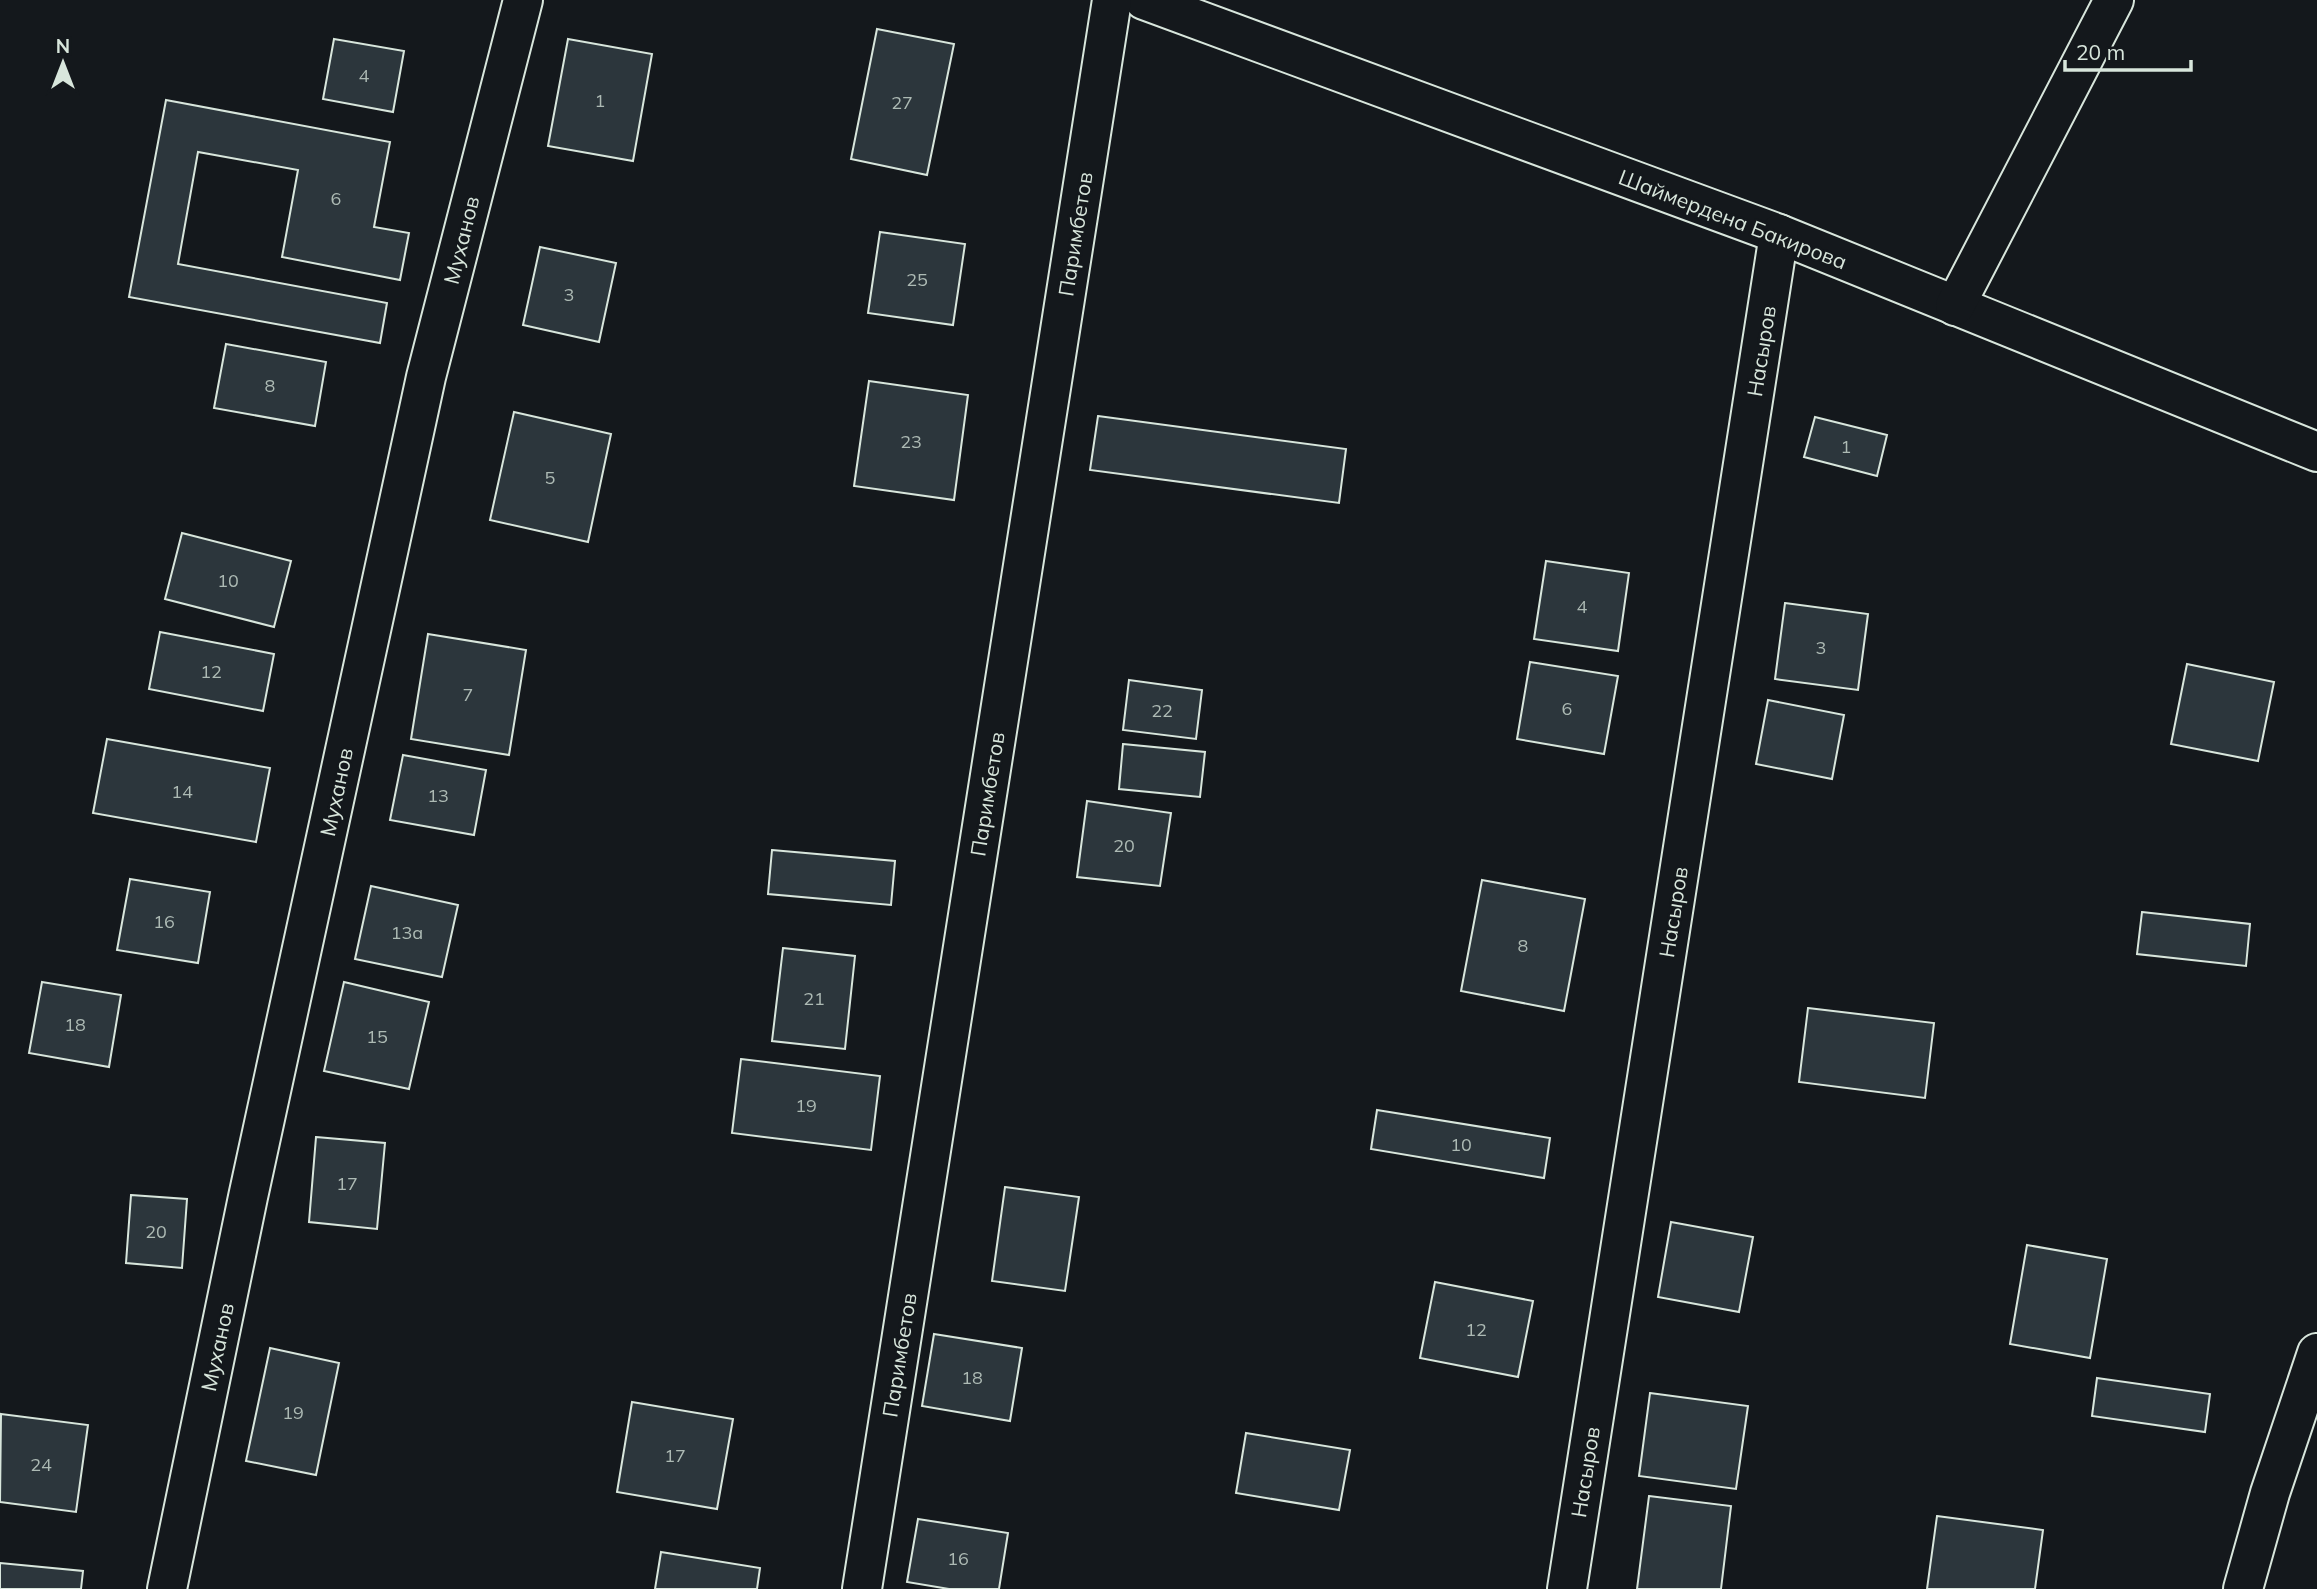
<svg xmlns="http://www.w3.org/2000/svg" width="2317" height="1589" viewBox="0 0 2317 1589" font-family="Mulish,sans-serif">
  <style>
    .building { fill: #2c363c; stroke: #d8e6dc; stroke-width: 2 }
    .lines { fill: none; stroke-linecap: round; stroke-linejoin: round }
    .minor-casing { stroke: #d8e6dc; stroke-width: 42 }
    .minor { stroke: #14181c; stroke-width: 38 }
    .labels { text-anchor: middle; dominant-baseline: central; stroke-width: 5; stroke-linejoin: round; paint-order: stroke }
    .number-label { font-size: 18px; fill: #adbab4 }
    .street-label { font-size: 21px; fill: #d8e6dc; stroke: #14181c }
  </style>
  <rect width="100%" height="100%" fill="#14181c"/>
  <g class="building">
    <path d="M877,29L954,44L927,175L851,159Z"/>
    <path d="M334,39L404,51L393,112L323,99Z"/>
    <path d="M568,39L652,54L633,161L548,146Z"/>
    <path d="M166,100L390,142L374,227L409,233L400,280L282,257L298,170L198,152L178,264L387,303L380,343L129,297Z"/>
    <path d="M880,232L965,244L953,325L868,313Z"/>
    <path d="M540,247L616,263L599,342L523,325Z"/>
    <path d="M226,344L326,362L315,426L214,408Z"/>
    <path d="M869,381L968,395L954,500L854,486Z"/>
    <path d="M514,412L611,434L588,542L490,520Z"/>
    <path d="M1098,416L1346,449L1339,503L1090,470Z"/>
    <path d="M1815,417L1887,435L1877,476L1804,457Z"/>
    <path d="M182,533L291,561L274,627L165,599Z"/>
    <path d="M1546,561L1629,573L1618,651L1534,639Z"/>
    <path d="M1785,603L1868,614L1858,690L1775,679Z"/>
    <path d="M160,632L274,654L263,711L149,689Z"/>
    <path d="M428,634L526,650L509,755L411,739Z"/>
    <path d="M1530,662L1618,676L1604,754L1517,739Z"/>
    <path d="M2187,664L2274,682L2258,761L2171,744Z"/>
    <path d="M1129,680L1202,690L1196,739L1123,730Z"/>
    <path d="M1768,700L1844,715L1832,779L1756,764Z"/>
    <path d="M107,739L270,768L256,842L93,813Z"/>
    <path d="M1123,744L1205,752L1200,797L1119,789Z"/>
    <path d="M403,755L486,770L474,835L390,820Z"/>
    <path d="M1087,801L1171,813L1160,886L1077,877Z"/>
    <path d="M772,850L895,861L891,905L768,894Z"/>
    <path d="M130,879L210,892L198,963L117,950Z"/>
    <path d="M1482,880L1585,899L1564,1011L1461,991Z"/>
    <path d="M371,886L458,905L442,977L355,959Z"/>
    <path d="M2142,912L2250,924L2246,966L2137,954Z"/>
    <path d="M783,948L855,956L845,1049L772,1041Z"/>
    <path d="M42,982L121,995L109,1067L29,1053Z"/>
    <path d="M344,982L429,1002L409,1089L324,1071Z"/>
    <path d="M1808,1008L1934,1023L1925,1098L1799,1082Z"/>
    <path d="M741,1059L880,1076L871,1150L732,1133Z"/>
    <path d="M1377,1110L1550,1138L1544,1178L1371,1149Z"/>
    <path d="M316,1137L385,1143L377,1229L309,1222Z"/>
    <path d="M1005,1187L1079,1197L1065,1291L992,1281Z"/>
    <path d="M131,1195L187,1199L182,1268L126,1263Z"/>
    <path d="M1671,1222L1753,1237L1739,1312L1658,1297Z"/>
    <path d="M2027,1245L2107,1259L2090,1358L2010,1344Z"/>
    <path d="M1435,1282L1533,1301L1518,1377L1420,1358Z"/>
    <path d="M934,1334L1022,1348L1010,1421L922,1406Z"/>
    <path d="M270,1348L339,1363L316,1475L246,1461Z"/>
    <path d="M2097,1378L2210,1394L2205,1432L2092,1416Z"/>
    <path d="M1650,1393L1748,1406L1736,1489L1639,1476Z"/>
    <path d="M632,1402L733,1419L717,1509L617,1492Z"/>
    <path d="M1,1414L88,1425L76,1512L0,1502Z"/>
    <path d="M1246,1433L1350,1450L1339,1510L1236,1493Z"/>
    <path d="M1649,1496L1731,1506L1721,1589H1637Z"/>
    <path d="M1937,1516L2043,1530L2035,1589H1927Z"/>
    <path d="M918,1519L1008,1533L999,1589H949L907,1582Z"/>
    <path d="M661,1552L760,1568L757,1589H655Z"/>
    <path d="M0,1563L83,1571L81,1589H0Z"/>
  </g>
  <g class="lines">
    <defs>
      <g id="minor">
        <path d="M1144,0L1779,234L2317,452"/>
        <path d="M1955,306L2114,0"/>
        <path d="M167,1589L248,1197L426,377L523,0"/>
        <path d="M862,1589L1112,0"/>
        <path d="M1567,1589L1779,234"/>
        <path d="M2243,1589L2270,1493L2317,1353"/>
      </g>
    </defs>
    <use href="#minor" class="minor-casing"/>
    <use href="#minor" class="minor"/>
  </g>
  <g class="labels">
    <g class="number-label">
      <text x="364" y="75">4</text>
      <text x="600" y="100">1</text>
      <text x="902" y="102">27</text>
      <text x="336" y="198">6</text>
      <text x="917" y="279">25</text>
      <text x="569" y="294">3</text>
      <text x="270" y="385">8</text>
      <text x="911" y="441">23</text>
      <text x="1846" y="446">1</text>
      <text x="550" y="477">5</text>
      <text x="228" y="580">10</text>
      <text x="1582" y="606">4</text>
      <text x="1821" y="647">3</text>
      <text x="211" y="671">12</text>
      <text x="468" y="694">7</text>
      <text x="1567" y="708">6</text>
      <text x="1162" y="710">22</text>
      <text x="182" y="791">14</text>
      <text x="438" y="795">13</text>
      <text x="1124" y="845">20</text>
      <text x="164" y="921">16</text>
      <text x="407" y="932">13а</text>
      <text x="1523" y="945">8</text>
      <text x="814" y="998">21</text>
      <text x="75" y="1024">18</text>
      <text x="377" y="1036">15</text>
      <text x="806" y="1105">19</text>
      <text x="1461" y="1144">10</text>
      <text x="347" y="1183">17</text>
      <text x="156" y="1231">20</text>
      <text x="1476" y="1329">12</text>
      <text x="972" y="1377">18</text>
      <text x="293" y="1412">19</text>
      <text x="675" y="1455">17</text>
      <text x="41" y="1464">24</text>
      <text x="958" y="1558">16</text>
    </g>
    <g class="street-label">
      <text transform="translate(1733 219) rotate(21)">Шаймердена Бакирова</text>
      <text transform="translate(1075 234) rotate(-81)">Паримбетов</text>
      <text transform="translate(461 240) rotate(-76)">Муханов</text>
      <text transform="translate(1761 351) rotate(-81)">Насыров</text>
      <text transform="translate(336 792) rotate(-78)">Муханов</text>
      <text transform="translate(987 794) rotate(-81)">Паримбетов</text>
      <text transform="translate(1673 912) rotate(-81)">Насыров</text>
      <text transform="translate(217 1347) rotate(-78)">Муханов</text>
      <text transform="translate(899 1355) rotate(-81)">Паримбетов</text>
      <text transform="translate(1585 1472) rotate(-81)">Насыров</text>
    </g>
  </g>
  <g transform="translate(63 63)" stroke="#14181c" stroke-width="5" paint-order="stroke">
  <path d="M0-5L12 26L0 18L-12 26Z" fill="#d8e6dc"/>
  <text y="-10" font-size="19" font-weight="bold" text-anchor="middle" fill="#d8e6dc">N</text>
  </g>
  <path d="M2065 60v10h126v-10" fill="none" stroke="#d8e6dc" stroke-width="3.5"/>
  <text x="2076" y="60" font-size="21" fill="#d8e6dc" stroke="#14181c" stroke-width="5" paint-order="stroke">20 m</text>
</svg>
